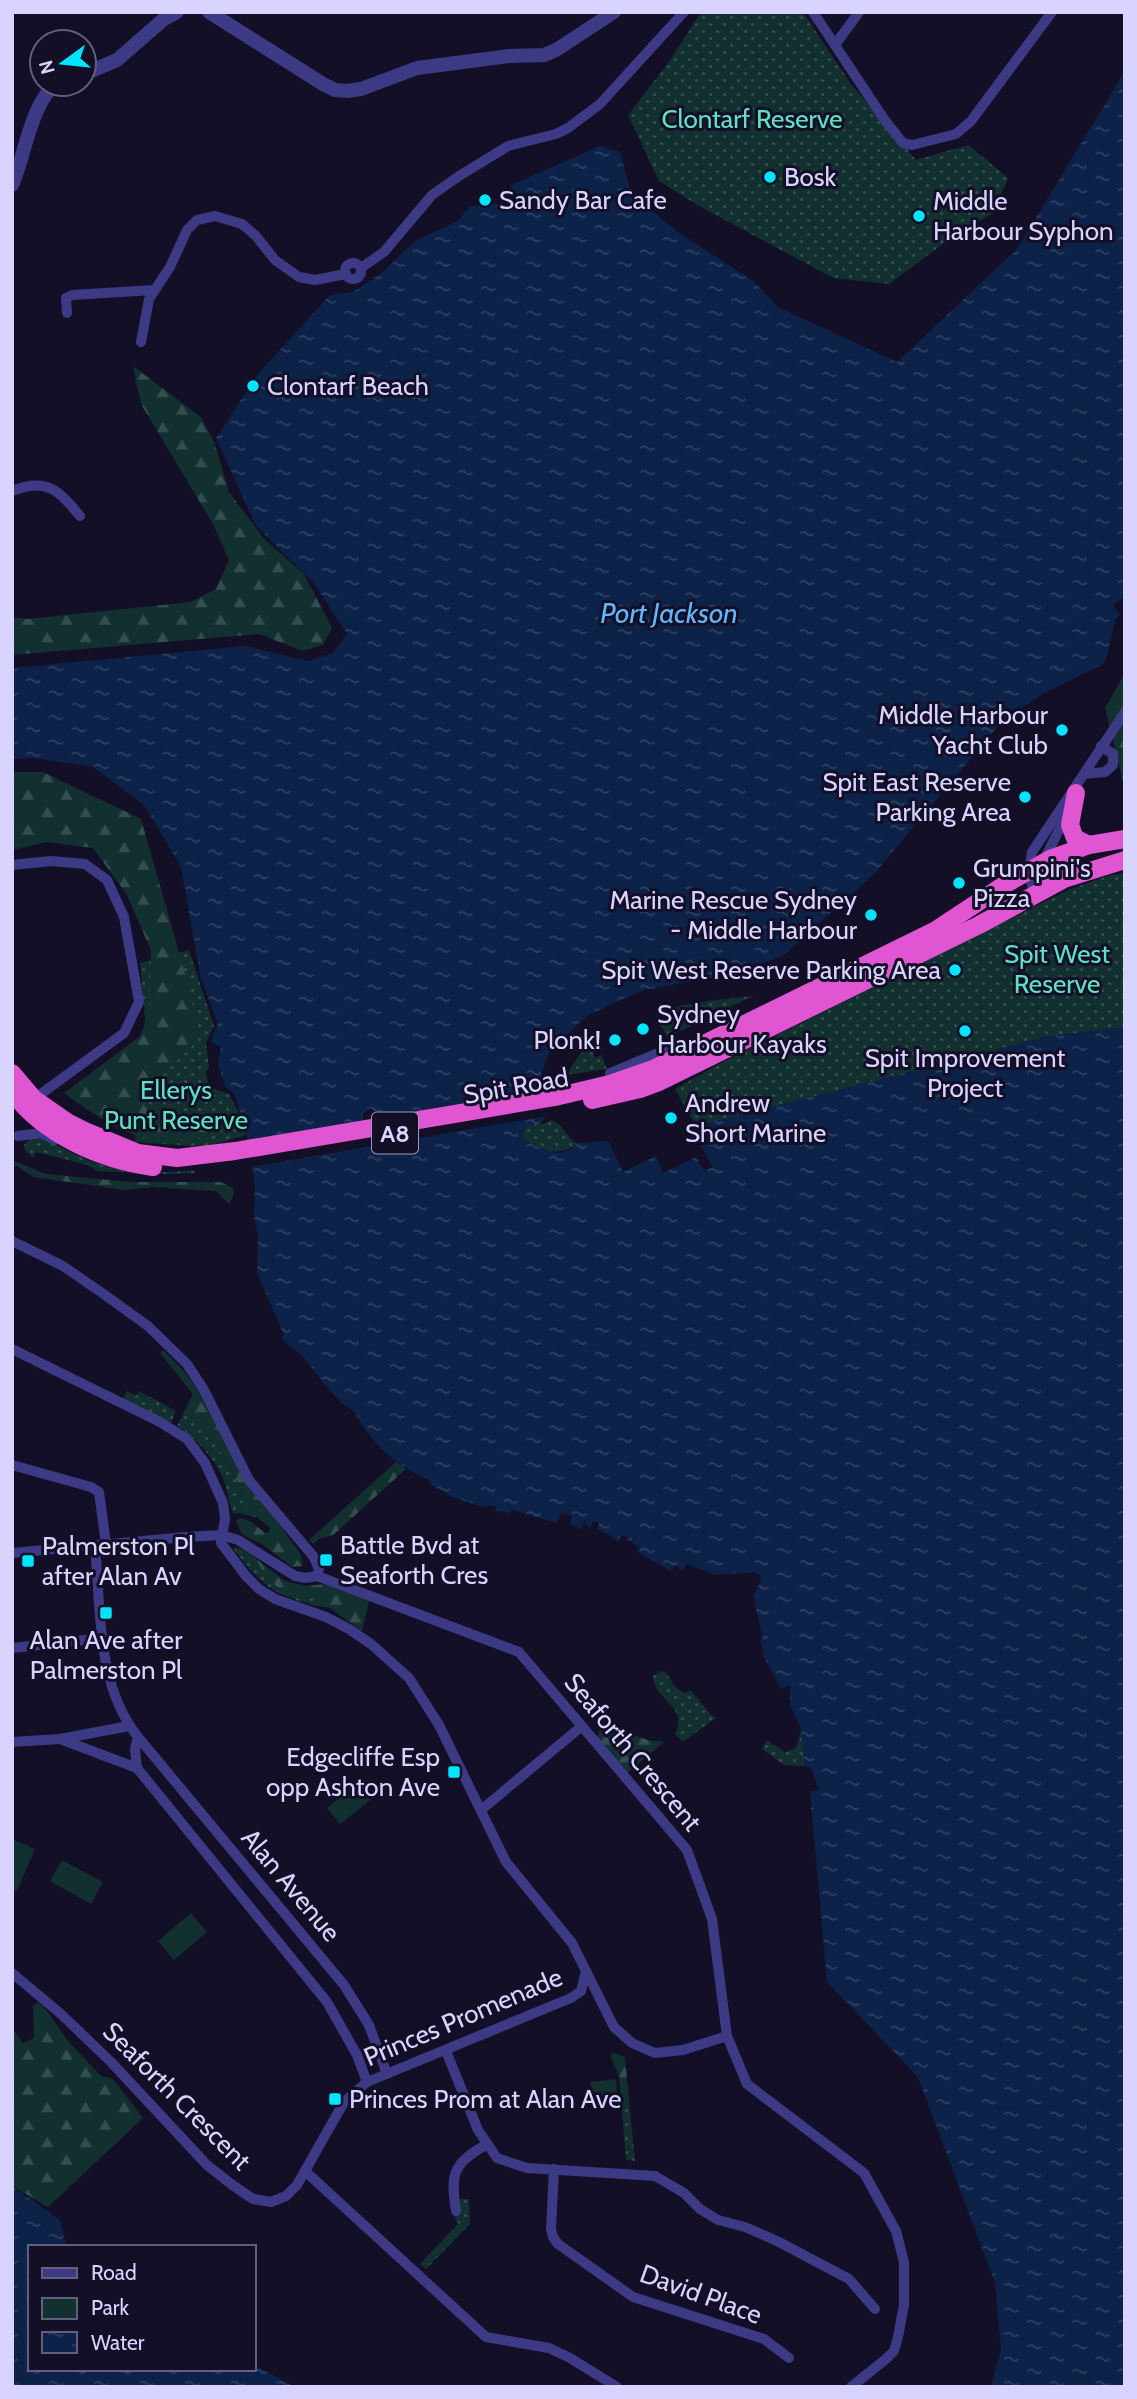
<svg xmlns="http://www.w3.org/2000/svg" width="1137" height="2399" viewBox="0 0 1137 2399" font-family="Cabin,sans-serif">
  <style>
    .green { fill: url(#green-dots) }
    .forest { fill: url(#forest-firs) }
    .pitch { fill: #12302f }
    .water { fill: url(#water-ripples) }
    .pier { fill: #130f26 }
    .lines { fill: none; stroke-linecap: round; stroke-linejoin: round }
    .minor { stroke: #3d3a85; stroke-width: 10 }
    .tertiary { stroke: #3d3a85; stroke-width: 14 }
    .trunk { stroke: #e055d1; stroke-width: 18 }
    .poi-dot { fill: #00e5ff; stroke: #130f26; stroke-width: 2.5 }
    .labels { text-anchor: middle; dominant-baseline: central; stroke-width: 6; stroke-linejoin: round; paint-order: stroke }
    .shield { fill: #130f26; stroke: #9e99be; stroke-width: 2 }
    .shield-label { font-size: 24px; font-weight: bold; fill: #d9d4ff }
    .park-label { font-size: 26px; fill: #5fe0c0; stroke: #130f26 }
    .poi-label { font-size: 26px; fill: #d9d4ff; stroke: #130f26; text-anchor: start }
    .street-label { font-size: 26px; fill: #d9d4ff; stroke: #130f26 }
    .water-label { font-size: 28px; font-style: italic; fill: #62b6ff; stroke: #130f26 }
  </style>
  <defs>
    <pattern id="green-dots" width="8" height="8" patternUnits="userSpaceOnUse" patternTransform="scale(1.75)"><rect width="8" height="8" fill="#12302f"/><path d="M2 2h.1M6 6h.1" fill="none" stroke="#344d4e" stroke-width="1.8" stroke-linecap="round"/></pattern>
    <pattern id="forest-firs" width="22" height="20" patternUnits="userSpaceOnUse" patternTransform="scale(1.75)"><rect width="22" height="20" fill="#12302f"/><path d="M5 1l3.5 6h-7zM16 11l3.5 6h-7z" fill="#344d4e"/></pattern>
    <pattern id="water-ripples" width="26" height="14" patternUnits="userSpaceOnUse" patternTransform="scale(1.75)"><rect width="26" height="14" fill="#0c2248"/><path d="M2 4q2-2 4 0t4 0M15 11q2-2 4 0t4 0" fill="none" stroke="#2f4163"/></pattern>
  </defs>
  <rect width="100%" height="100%" fill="#130f26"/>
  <g class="green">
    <path d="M701,12H803L850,83L916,160L968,145L1008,178L993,213L947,241L889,284L833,278L699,206L659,181L628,115L669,62Z"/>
    <path d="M1125,873V1027L1045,1037L702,1126H696L675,1089L717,1065L1068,890L1110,875Z"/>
    <path d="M189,950L214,1026L206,1043L209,1068L205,1073L210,1087L229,1094L238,1111L246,1135L205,1147L135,1142L145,1017L140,963Z"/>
    <path d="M753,996L667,1037L656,1016C674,1002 730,999 753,996Z"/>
    <path d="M591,1049L595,1058L601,1055L607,1069L566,1075L582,1051Z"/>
    <path d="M551,1120C565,1124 565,1138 579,1144C559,1156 539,1154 522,1136L526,1127L533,1123L544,1124Z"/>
    <path d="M44,1137C96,1170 133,1176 194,1170L195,1173L165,1174L97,1171L88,1165L36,1152L33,1158L25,1150L24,1145L30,1139Z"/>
    <path d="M127,1391L136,1396L139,1391L176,1411L171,1423L123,1399Z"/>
    <path d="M187,1406L229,1464L242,1492L238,1495L257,1518L240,1513L234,1514C229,1505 229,1497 226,1487C219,1463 198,1439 177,1426Z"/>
    <path d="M235,1547C268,1555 273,1598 315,1598L318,1602C308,1605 301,1602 291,1598C264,1589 250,1571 233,1548Z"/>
    <path d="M660,1671L666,1672L675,1687L684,1693L691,1690L710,1714L716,1718L683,1742L675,1734C690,1706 653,1700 653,1676Z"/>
    <path d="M800,1734H802L805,1766L784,1765L762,1749L767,1740L785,1752L796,1748Z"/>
    <path d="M621,2100H629L635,2161L626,2160Z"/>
    <path d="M457,2199H469L470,2224L426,2269L420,2264L458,2224L454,2215Z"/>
  </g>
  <g class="forest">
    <path d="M133,366L201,417L215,444L229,492L265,540L304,574L332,628L323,645L303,651L259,634L12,655V617L27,619L191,602L216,589L229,560L213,524L141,404Z"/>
    <path d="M1125,673V790L1105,708Z"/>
    <path d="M12,772H43L141,819L192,998L196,1042L163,1075L147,1104L197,1119L213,1136C198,1138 179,1143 163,1142C130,1140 90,1112 64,1093L139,1037L149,1016L151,950L127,895L93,848L47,842L12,850Z"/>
    <path d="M12,1160L46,1174L130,1182H221L233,1188L234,1194L229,1204L216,1191L153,1187L125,1190L33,1177L17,1166H12Z"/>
    <path d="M163,1350L182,1369L209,1405L276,1519L301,1555L303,1566L292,1567L263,1545L245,1536L241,1533L236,1520L241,1518L252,1522L265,1533H268L270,1528L249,1511L238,1495L242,1492L229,1464L187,1406L193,1394L160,1353Z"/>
    <path d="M396,1462L406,1469L332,1536L321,1538L313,1544L309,1540Z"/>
    <path d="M254,1557L285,1581L306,1586L324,1584L369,1601L362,1631L330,1608L307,1604L317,1602L315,1598C298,1598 278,1591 267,1577C262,1571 259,1563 254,1557Z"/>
    <path d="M610,1726L648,1740L664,1742L627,1773L597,1738L600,1729Z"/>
    <path d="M38,2002L48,2012L67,2040L101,2076L113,2079L143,2118L48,2207L12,2186V2028L23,2043L34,2038L33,2006Z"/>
    <path d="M614,2053L625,2057L629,2100H621L619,2076L610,2055Z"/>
  </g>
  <g class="pitch">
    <path d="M360,1781L373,1798L340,1824L327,1808Z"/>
    <path d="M14,1840L35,1849L17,1891L12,1889V1844Z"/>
    <path d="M62,1860L103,1882L91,1904L50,1881Z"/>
    <path d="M191,1913L207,1932L174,1960L158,1941Z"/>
    <path d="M616,2079L617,2094L592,2097L590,2082Z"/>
  </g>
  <g class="water">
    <path d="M1125,71V596L1113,605L1120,615L1116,618L1105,663L1043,694L1003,720L874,874L783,956L733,974L644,990L588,1015L550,1050L542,1071L540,1086L536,1092L545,1119L539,1123L526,1127L522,1136L534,1146L556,1153L568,1151L579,1143L608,1141L623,1172L656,1156L663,1173L696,1157L704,1171L712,1167L700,1143L702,1139L696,1126L1045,1037L1125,1027V2387H991L1001,2350L995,2283L918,2077L827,1982L810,1792L819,1790L811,1768L805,1766L800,1726L790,1705V1685L781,1689L764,1657L760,1639L763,1638L753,1596L761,1581L760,1575L754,1572L715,1575L687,1564L682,1571L675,1565L670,1571L637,1551L639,1547L627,1539L628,1537L621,1535L618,1542L610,1535L597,1529L599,1523L593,1521L589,1531V1526L585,1525L586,1520H584L582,1529L570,1525L572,1516L561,1513L557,1523L512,1510L509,1513L495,1511L497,1507L487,1505L483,1507L447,1495L448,1493L431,1485L427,1477L425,1478C394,1465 369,1440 354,1411C331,1399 317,1371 299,1353C293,1347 287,1345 282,1338L284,1335L257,1273L258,1237L254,1215L255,1184L246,1131L234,1093L225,1087L218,1064L221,1047L210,1042L218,1024L201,979L181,867L144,805L93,767L33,758L12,759V668L245,646L308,661L333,653L347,634L314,583L256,526L216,438L258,374L329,296L355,291L384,271L415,241L457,221L471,206L515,203L511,185L600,146L620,152L631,193L678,232L753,281L778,307L897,362L1017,249Z"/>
    <path d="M12,2186L60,2220L67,2247H30V2369H254V2365L295,2387H12Z"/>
  </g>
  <path class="pier" d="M540,1093L547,1116L249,1167L244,1140L364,1121L363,1114L370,1108L375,1112L380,1111L381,1118Z"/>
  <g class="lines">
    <g class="minor">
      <path d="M813,12L884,119L903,143L912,145L956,134L971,121L1052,12"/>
      <path d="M835,45L859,12"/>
      <circle cx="353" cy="271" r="8"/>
      <path d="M361,268L384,252L432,195L459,176L508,146L556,134L568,128L600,104L684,12"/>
      <path d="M67,313L66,298L72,295L154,290"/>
      <path d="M141,342L149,299L170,267L187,230L197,220L215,216L242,224L256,236L275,260L299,277L315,280L346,274"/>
      <path d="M12,491C47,477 58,490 80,516"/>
      <path d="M1084,774L1105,772L1113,765V754L1101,746"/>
      <path d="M12,865L51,861L85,864L107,880L124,917L139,1002L124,1033L34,1099"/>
      <path d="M1042,891L1043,862L1068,812"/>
      <path d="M1034,895L1029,870L1032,852L1125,712"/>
      <path d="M610,1073L670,1048"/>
      <path d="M18,1136L42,1133L55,1140"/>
      <path d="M12,1241L63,1266L105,1295L148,1326L187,1364L204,1390L249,1480L313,1556L319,1569L317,1576"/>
      <path d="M12,1349L160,1422L187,1439L205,1463L223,1503L225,1519L221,1543L246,1576L259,1589L275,1599L326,1617L349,1629L371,1644L409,1678L439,1725L506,1862L572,1943L614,2027L632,2043L655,2053L683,2050L727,2036"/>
      <path d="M12,1465L91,1487L99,1492L106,1544"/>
      <path d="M95,1546C101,1610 96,1684 138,1737L344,1985L369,2025L387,2074"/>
      <path d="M12,1553L186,1537L222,1535L238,1540L295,1576L306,1578L317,1576L519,1652L687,1850L712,1919L727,2036L747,2084L864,2173L896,2231L904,2262V2305L898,2337L894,2351L886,2359L851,2387"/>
      <path d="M12,1648L103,1638"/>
      <path d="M60,1739L137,1768L327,2002L357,2055L367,2082"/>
      <path d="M12,1742L60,1739L129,1726"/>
      <path d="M137,1768L135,1749L138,1737"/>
      <path d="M481,1810L582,1726"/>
      <path d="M12,1973L61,2014L111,2062L207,2165L231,2184L253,2199L271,2202L286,2196L297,2185L344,2102L367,2082L571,1998L581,1991L586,1971"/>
      <path d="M446,2051L478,2130L497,2158L527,2168L655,2176L684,2193L700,2209L718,2220L745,2227L777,2241L849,2279L875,2309"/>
      <path d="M554,2169L551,2229L553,2237L558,2244L633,2297L764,2339L789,2358"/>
      <path d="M305,2171L486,2337L549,2348L570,2358L617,2387"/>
      <path d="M456,2211C450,2174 453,2163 486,2145"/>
    </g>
    <g class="tertiary">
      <path d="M209,12L323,84L335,90L347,91L361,89L417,68L510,56L544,55L556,50L614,12"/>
      <path d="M84,74L117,60L164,19L177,12"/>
      <path d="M12,185C25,156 31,103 56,84"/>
    </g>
    <g class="trunk">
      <path d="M1076,793L1070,825L1075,838L1089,845"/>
      <path d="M12,1073L34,1099L67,1122L85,1131L138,1153L177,1158L235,1151L555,1097L610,1084L653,1069L936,930L1004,885L1050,859L1089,845L1125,839"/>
      <path d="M12,1092C44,1135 101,1160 153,1167"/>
      <path d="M592,1100L640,1089L659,1082L979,925L1064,879L1125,860"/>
    </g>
  </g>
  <g class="poi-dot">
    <circle cx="770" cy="177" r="7"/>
    <circle cx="485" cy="200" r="7"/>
    <circle cx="919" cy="216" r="7"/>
    <circle cx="253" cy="386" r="7"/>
    <circle cx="1062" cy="730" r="7"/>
    <circle cx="1025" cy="797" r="7"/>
    <circle cx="959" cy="883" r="7"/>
    <circle cx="871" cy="915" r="7"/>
    <circle cx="955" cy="970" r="7"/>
    <circle cx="643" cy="1029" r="7"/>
    <circle cx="965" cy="1031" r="7"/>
    <circle cx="615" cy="1040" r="7"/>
    <circle cx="671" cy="1118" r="7"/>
    <rect x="319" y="1553" width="14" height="14" rx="3.5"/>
    <rect x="21" y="1554" width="14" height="14" rx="3.5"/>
    <rect x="99" y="1606" width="14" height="14" rx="3.5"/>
    <rect x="447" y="1765" width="14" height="14" rx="3.5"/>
    <rect x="328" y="2092" width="14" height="14" rx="3.5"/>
  </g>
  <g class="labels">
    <rect class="shield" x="372" y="1112.5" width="46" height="41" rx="5"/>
    <g class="shield-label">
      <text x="395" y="1133">A8</text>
    </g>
    <g class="park-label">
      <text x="752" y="119">Clontarf Reserve</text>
      <text x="1057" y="954">Spit West<tspan x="1057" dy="30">Reserve</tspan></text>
      <text x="176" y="1090">Ellerys<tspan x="176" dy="30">Punt Reserve</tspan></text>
    </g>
    <g class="poi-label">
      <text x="784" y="177">Bosk</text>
      <text x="499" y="200">Sandy Bar Cafe</text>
      <text x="933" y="201">Middle<tspan x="933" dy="30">Harbour Syphon</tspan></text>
      <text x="267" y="386">Clontarf Beach</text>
      <text x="1048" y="715" text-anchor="end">Middle Harbour<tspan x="1048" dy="30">Yacht Club</tspan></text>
      <text x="1011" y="782" text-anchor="end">Spit East Reserve<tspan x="1011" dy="30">Parking Area</tspan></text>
      <text x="973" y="868">Grumpini's<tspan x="973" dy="30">Pizza</tspan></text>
      <text x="857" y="900" text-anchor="end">Marine Rescue Sydney<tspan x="857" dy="30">- Middle Harbour</tspan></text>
      <text x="941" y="970" text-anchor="end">Spit West Reserve Parking Area</text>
      <text x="657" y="1014">Sydney<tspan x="657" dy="30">Harbour Kayaks</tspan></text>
      <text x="601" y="1040" text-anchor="end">Plonk!</text>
      <text x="965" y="1058" text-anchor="middle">Spit Improvement<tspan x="965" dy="30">Project</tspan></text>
      <text x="685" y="1103">Andrew<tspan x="685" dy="30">Short Marine</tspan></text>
      <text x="340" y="1545">Battle Bvd at<tspan x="340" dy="30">Seaforth Cres</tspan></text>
      <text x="42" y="1546">Palmerston Pl<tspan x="42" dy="30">after Alan Av</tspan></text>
      <text x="106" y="1640" text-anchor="middle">Alan Ave after<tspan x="106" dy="30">Palmerston Pl</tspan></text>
      <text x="440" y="1757" text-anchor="end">Edgecliffe Esp<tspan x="440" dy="30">opp Ashton Ave</tspan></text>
      <text x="349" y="2099">Princes Prom at Alan Ave</text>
    </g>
    <g class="street-label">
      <text transform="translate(516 1086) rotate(-10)">Spit Road</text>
      <text transform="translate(633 1752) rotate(50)">Seaforth Crescent</text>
      <text transform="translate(291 1885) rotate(50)">Alan Avenue</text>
      <text transform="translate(463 2017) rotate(-23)">Princes Promenade</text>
      <text transform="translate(177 2096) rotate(45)">Seaforth Crescent</text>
      <text transform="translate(701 2294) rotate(20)">David Place</text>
    </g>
    <g class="water-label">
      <text x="669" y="613">Port Jackson</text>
    </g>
  </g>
  <rect width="1137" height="2399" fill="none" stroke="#d9d4ff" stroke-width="28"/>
  <rect x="28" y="2245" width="228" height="126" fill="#130f26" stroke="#625e7d" stroke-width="2"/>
  <rect x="42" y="2268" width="35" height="10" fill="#3d3a85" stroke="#625e7d" stroke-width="2"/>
  <text x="91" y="2280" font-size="21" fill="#d9d4ff">Road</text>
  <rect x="42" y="2298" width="35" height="21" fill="#12302f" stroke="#625e7d" stroke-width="2"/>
  <text x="91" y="2315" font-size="21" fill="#d9d4ff">Park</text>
  <rect x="42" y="2332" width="35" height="21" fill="url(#water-ripples)" stroke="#625e7d" stroke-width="2"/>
  <text x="91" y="2350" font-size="21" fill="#d9d4ff">Water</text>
  <g transform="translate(63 63) rotate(255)"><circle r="33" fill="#130f26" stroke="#625e7d" stroke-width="2"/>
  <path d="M0-5L12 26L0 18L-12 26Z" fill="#00e5ff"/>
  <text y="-10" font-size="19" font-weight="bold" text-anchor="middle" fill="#d9d4ff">N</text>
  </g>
</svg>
